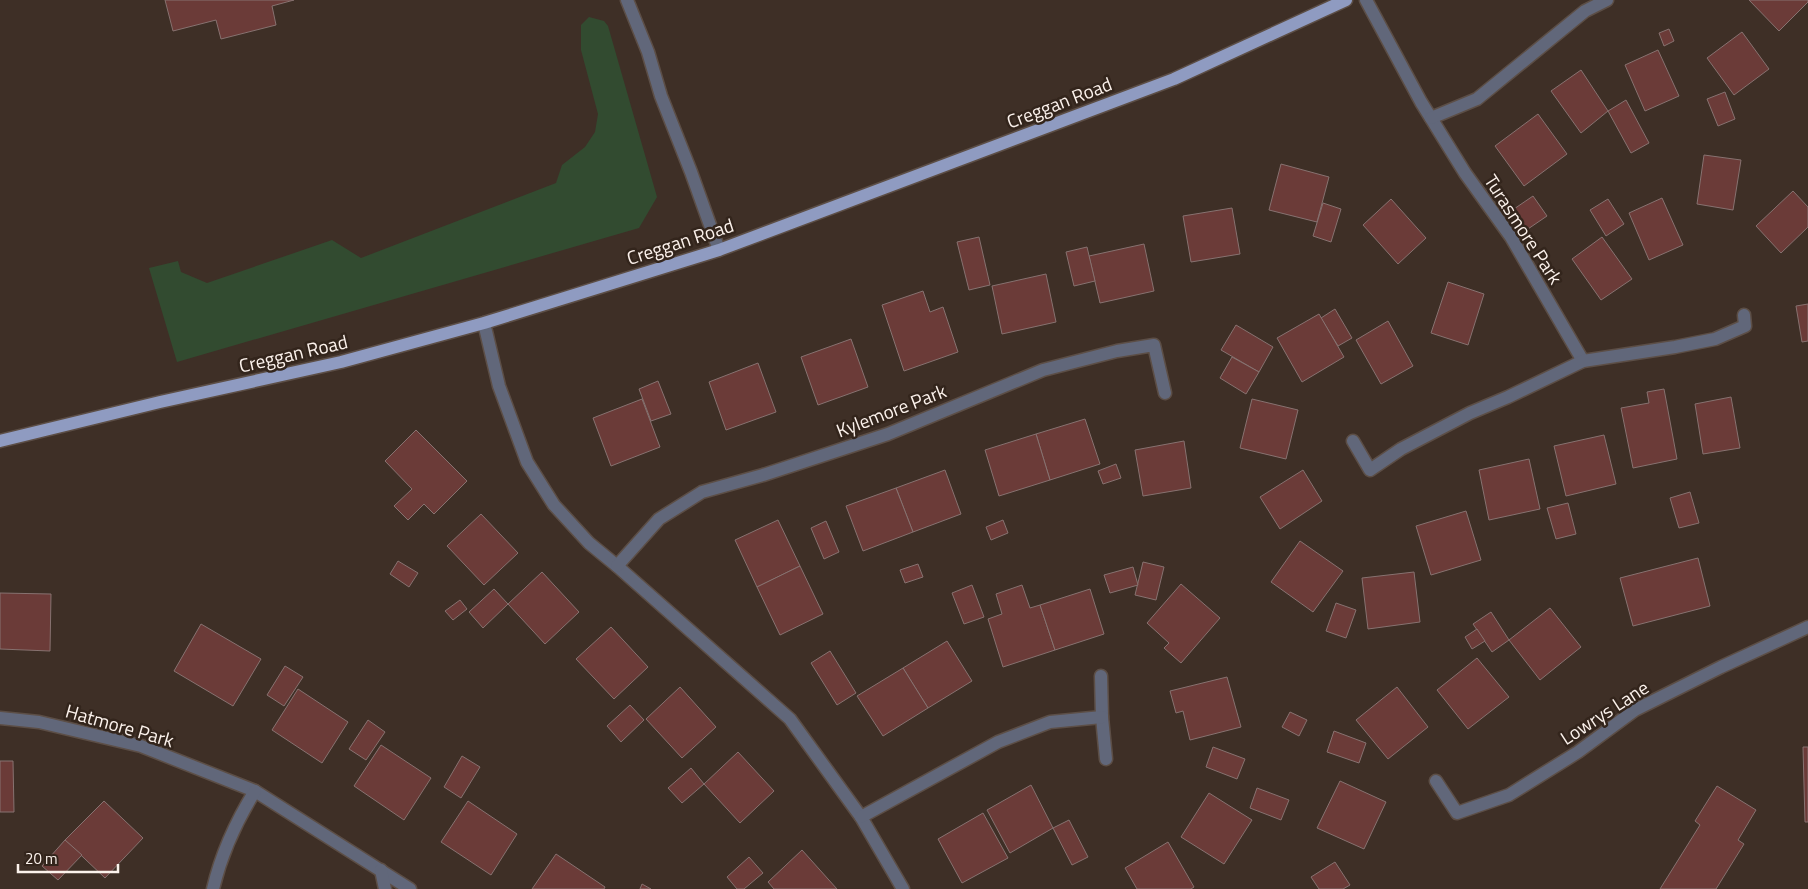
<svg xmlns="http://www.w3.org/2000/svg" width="1808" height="889" viewBox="0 0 1808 889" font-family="'Titillium Web',sans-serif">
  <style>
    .green { fill: #324b30 }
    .building { fill: #6b3b38; stroke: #877270 }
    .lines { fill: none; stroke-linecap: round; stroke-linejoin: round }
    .minor-casing { stroke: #5c4e46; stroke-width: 15 }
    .major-casing { stroke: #5c4e46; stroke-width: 15 }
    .minor { stroke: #61677a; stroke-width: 12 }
    .major { stroke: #8f9bc1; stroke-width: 12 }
    .labels { text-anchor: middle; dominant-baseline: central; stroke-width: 5; stroke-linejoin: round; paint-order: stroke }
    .street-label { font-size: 19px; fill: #fcf2ec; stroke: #33251c }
  </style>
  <rect width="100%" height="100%" fill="#3e2f26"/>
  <path class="green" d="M589,17L604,21L608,26L657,197L639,228L177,362L149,268L178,261L181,272L207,283L332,240L361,258L556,183L562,165L585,147L595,132L598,114L581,50V25Z"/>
  <g class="building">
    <path d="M165,0H294L272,6L276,25L221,39L216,20L173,31Z"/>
    <path d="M1749,0H1808V2L1779,31Z"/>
    <path d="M1669,29L1674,41L1664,46L1659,33Z"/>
    <path d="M1742,32L1769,69L1734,95L1707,58Z"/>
    <path d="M1658,50L1679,96L1645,111L1625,65Z"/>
    <path d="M1581,70L1608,111L1581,133L1551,91Z"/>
    <path d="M1725,92L1735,119L1718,126L1707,99Z"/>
    <path d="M1626,100L1649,143L1631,153L1608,111Z"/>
    <path d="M1538,114L1567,154L1524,186L1495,146Z"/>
    <path d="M1704,155L1741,160L1733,210L1697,204Z"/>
    <path d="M1281,164L1329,177L1317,222L1269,210Z"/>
    <path d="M1793,191L1808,207V227L1781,253L1756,226Z"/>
    <path d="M1533,196L1547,216L1525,231L1511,211Z"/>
    <path d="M1662,198L1683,245L1649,260L1629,213Z"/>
    <path d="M1391,199L1426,238L1398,264L1363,225Z"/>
    <path d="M1608,199L1624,224L1606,236L1590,210Z"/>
    <path d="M1323,203L1341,209L1331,242L1313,236Z"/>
    <path d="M1232,208L1240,254L1191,262L1183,216Z"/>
    <path d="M979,237L990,285L969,290L957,242Z"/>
    <path d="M1602,237L1632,279L1601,300L1572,259Z"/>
    <path d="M1144,244L1154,291L1100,303L1089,256Z"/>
    <path d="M1087,247L1095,281L1074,286L1066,252Z"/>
    <path d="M1046,274L1056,322L1002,334L992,286Z"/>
    <path d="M1448,282L1484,294L1468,345L1431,333Z"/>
    <path d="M923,291L930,312L943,307L958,352L904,371L882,305Z"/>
    <path d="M1808,304V341L1802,342L1796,306Z"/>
    <path d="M1335,309L1352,338L1338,346L1321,318Z"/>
    <path d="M1319,314L1344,357L1302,382L1277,338Z"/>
    <path d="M1388,321L1413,366L1381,384L1356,340Z"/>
    <path d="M1236,325L1273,347L1259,372L1221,350Z"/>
    <path d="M851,339L868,387L818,405L801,357Z"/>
    <path d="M1232,357L1259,372L1246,394L1220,378Z"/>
    <path d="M758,363L776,412L726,430L709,382Z"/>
    <path d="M658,381L671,414L651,421L639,389Z"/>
    <path d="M1664,389L1677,459L1633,468L1621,408L1649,403L1647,392Z"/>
    <path d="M1731,397L1740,448L1703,454L1695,404Z"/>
    <path d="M642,399L660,447L611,466L593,418Z"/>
    <path d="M1252,399L1298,410L1286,459L1240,448Z"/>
    <path d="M1085,419L1100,464L1050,480L1036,434Z"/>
    <path d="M416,430L467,481L434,514L424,504L408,520L394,506L412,489L385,461Z"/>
    <path d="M1036,434L1050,480L999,496L985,450Z"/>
    <path d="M1604,435L1616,484L1566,496L1554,446Z"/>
    <path d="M1184,441L1191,488L1143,496L1135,450Z"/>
    <path d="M1529,459L1540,509L1489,520L1479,470Z"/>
    <path d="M1116,464L1121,478L1103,484L1098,471Z"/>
    <path d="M945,470L961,514L913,532L896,488Z"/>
    <path d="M1303,470L1322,501L1280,529L1260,497Z"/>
    <path d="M896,488L913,532L863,551L846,506Z"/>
    <path d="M1690,492L1699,523L1679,528L1670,498Z"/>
    <path d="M1568,503L1576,534L1556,539L1547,508Z"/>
    <path d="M1466,511L1481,560L1431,575L1416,526Z"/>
    <path d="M481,514L518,553L484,585L447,546Z"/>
    <path d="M778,520L800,566L757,587L735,540Z"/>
    <path d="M1003,520L1008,533L991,540L986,527Z"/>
    <path d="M826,521L839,552L824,559L811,528Z"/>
    <path d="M1300,541L1343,571L1313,612L1271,582Z"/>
    <path d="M1698,558L1710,606L1633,626L1620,578Z"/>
    <path d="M398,561L418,573L409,587L390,574Z"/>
    <path d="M1143,562L1164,567L1156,600L1135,595Z"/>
    <path d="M918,564L923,577L905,583L900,570Z"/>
    <path d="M800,566L823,614L780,635L757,587Z"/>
    <path d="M1133,567L1138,585L1110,593L1104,575Z"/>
    <path d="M542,572L579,612L545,644L508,604Z"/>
    <path d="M1414,572L1420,622L1368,629L1362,578Z"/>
    <path d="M1181,584L1220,618L1181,663L1164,648L1169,643L1147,623Z"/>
    <path d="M972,585L984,617L964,624L952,593Z"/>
    <path d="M1022,585L1030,608L1040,605L1055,650L1003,667L988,619L1002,614L996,594Z"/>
    <path d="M494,589L508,604L483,628L469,612Z"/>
    <path d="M1090,589L1104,634L1055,650L1040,605Z"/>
    <path d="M0,593L51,594L50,651L0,649Z"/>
    <path d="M460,600L467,609L453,620L445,611Z"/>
    <path d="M1336,603L1356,610L1346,638L1326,631Z"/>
    <path d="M1550,608L1581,647L1540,680L1509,640Z"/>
    <path d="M1491,612L1509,640L1492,652L1473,624Z"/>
    <path d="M201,624L261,659L233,706L174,671Z"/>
    <path d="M611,627L648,667L614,699L576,659Z"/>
    <path d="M1477,629L1485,641L1472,649L1465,637Z"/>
    <path d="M947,641L972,681L928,708L903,668Z"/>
    <path d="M830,651L856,693L837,705L811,663Z"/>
    <path d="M1477,658L1509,697L1468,729L1437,690Z"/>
    <path d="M285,666L303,677L284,706L267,695Z"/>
    <path d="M903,668L928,708L883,736L857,696Z"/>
    <path d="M1227,677L1241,727L1190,740L1183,711L1176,713L1170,691Z"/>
    <path d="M680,687L716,727L682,758L646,719Z"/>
    <path d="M1397,687L1428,727L1388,759L1356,720Z"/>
    <path d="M298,689L348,722L322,763L272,730Z"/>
    <path d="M630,705L644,720L621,742L607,726Z"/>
    <path d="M1290,712L1307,720L1299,736L1282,727Z"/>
    <path d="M368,720L385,732L366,760L349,749Z"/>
    <path d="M1334,731L1366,743L1359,763L1327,752Z"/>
    <path d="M381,745L431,778L404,820L354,786Z"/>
    <path d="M1213,747L1245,759L1237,779L1206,767Z"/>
    <path d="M1803,747H1808V822H1805Z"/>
    <path d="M738,752L774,791L740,823L704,784Z"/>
    <path d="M462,756L480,767L461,798L444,787Z"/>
    <path d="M0,761H13L14,812H0Z"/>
    <path d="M691,768L704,784L682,803L668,788Z"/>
    <path d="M1340,781L1386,802L1364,849L1317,828Z"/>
    <path d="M1031,785L1053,828L1010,853L987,810Z"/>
    <path d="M1717,786L1756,810L1738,840L1744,844L1716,889H1660L1700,825L1695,821Z"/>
    <path d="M1257,788L1289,800L1281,820L1250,808Z"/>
    <path d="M1209,793L1252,820L1224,864L1181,837Z"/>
    <path d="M104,801L143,838L105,878L65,840Z"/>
    <path d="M468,801L517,834L491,875L441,842Z"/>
    <path d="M983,813L1008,858L962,883L938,839Z"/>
    <path d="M1069,820L1088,857L1072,865L1053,828Z"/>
    <path d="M65,840L82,855L58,880L42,866Z"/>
    <path d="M1168,842L1194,887L1191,889H1137L1125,868Z"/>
    <path d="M802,850L837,889H774L768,882Z"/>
    <path d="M556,854L605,887L604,889H532Z"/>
    <path d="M749,857L763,873L744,889H737L727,877Z"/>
    <path d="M1335,862L1350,885L1343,889H1319L1311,877Z"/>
    <path d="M642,884L651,889H640Z"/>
  </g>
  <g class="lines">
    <defs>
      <g id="minor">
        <path d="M627,0L648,52L661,96L691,172L719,250"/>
        <path d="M1366,0L1421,102L1465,173L1511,237L1583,361"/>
        <path d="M1431,118L1477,99L1585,11L1607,0"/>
        <path d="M484,323L499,386L527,462L554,505L589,543L617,566L790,719L861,817L903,889"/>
        <path d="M1353,441L1370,470L1401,449L1470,413L1508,397L1583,361L1675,347L1715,339L1745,326L1744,315"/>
        <path d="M617,566L659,519L702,492L763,475L888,434L1043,370L1117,351L1154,345L1165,393"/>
        <path d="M1101,676L1102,717L1106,759"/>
        <path d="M0,718L39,722L141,746L255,791L410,889"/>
        <path d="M1436,781L1457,813L1509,795L1578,752L1635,710L1721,667L1808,627"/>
        <path d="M861,817L998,742L1050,722L1102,717"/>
        <path d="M381,870L385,889"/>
        <path d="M213,889C221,855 237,820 255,791"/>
      </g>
      <path id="major" d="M0,441L160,402L341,362L484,323L719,250L1174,79L1346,0"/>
    </defs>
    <use href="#minor" class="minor-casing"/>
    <use href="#major" class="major-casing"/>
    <use href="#minor" class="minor"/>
    <use href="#major" class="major"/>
  </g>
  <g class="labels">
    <g class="street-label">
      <text transform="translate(1059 102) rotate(-21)">Creggan Road</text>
      <text transform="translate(1524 229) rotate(57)">Turasmore Park</text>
      <text transform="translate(680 241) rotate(-18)">Creggan Road</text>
      <text transform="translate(293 353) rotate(-13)">Creggan Road</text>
      <text transform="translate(891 410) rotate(-21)">Kylemore Park</text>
      <text transform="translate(1604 712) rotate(-33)">Lowrys Lane</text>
      <text transform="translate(120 725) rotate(16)">Hatmore Park</text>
    </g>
  </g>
  <path d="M18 864v8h100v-8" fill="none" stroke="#fcf2ec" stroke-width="2.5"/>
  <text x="25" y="864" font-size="15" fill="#fcf2ec" stroke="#33251c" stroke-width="4" paint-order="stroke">20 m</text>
</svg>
